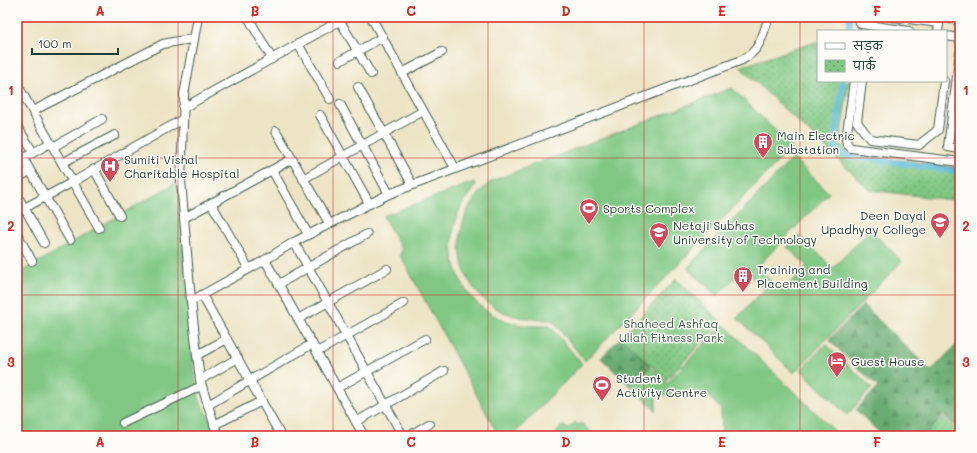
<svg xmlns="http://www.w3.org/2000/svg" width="977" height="453" viewBox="0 0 977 453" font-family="Mali,'Playpen Sans Deva',sans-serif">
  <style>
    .grass { fill: #7fc783; stroke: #4f825c }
    .forest { fill: url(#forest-firs); stroke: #437452 }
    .park { fill: url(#park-dots); stroke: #4f825c }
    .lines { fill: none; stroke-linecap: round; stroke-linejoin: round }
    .canal { stroke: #5bbbd9; stroke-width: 6 }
    .minor-casing { stroke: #3e564a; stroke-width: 10 }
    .minor { stroke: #fff; stroke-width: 8 }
    .grid { fill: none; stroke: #d62828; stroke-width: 1; stroke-opacity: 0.55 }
    .labels { text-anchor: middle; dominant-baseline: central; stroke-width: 3; stroke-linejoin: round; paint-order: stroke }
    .poi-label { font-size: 12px; fill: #1f3d34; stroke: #fdfcf7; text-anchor: start }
    .park-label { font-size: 12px; fill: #376048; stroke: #fdfcf7 }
    .neatline { fill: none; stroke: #d62828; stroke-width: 1.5 }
    .grid-label { font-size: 13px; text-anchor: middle; font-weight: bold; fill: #d62828 }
  </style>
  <defs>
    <pattern id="forest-firs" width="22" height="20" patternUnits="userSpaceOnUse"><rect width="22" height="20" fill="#67ac71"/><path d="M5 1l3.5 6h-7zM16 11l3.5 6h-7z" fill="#548d5e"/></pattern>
    <pattern id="park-dots" width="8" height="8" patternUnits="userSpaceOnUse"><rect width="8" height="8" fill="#7fc783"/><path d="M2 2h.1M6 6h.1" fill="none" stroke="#67a36c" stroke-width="1.8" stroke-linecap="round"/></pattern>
  </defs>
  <rect width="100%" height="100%" fill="#fdfcf7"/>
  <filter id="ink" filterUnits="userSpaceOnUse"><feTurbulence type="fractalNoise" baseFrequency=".025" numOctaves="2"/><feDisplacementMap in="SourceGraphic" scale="8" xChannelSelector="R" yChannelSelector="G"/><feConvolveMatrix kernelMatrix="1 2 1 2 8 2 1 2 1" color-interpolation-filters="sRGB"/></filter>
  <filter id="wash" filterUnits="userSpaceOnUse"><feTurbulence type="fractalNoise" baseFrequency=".012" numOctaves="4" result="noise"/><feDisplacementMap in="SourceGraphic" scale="16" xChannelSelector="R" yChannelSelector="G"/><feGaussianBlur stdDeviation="0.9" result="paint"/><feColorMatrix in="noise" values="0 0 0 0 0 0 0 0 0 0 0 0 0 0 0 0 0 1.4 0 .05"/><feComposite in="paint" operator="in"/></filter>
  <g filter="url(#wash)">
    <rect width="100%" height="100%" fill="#ede4c5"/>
    <g class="grass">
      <path d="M732,88L792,147L585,361L552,320C532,319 514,319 496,308C448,281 449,209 494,180Z"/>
      <path d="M793,158L829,193L757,267L782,292L807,266L787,247L799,235L833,268L870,230L902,261L794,373L737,318L765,289L743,269L717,296L687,268Z"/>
      <path d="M179,181L193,367L199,398L217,436H17V274Z"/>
      <path d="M474,182L476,185C470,193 464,200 460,208C440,255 461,307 510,322C523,327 537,326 550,326L582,364L512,436H499L400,255L402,250L383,216Z"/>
      <path d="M723,324L840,436H722L721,409L706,394L656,395V411L631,387L650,367L667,383Z"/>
      <path d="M826,344L872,388L847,415L801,370Z"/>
      <path d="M575,422L578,425L581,423L595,436H557L555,434L563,425L568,429Z"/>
    </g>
    <g class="forest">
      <path d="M863,305L931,371L960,341V421L955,426L943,415L924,436H883L856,410L878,387L829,340Z"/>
      <path d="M621,337L650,366L630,386L601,358Z"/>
    </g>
    <g class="park">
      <path d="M818,41V81H849L840,142L848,153L960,168V201L870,190L740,67Z"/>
      <path d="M676,279L721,322L666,380L621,337Z"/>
      <path d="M943,417L960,434V436H932L928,432Z"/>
    </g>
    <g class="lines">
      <g class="canal">
        <path d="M849,31L850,17"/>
        <path d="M843,81L835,146L840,154L960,172"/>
      </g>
    </g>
  </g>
  <g filter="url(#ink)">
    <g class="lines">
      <defs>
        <g id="minor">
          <path d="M198,17L184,95L181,181L191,301L200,380L218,436"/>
          <path d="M248,17L272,59"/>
          <path d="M371,17L455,168"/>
          <path d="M857,17L861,24L909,31"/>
          <path d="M893,17L939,23"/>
          <path d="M951,17V19L960,21"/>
          <path d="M340,21L371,74"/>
          <path d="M938,31L940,17"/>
          <path d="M946,36L960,38"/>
          <path d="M298,44L330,99"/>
          <path d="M960,53L948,147L960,149"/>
          <path d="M340,61L383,37"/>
          <path d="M402,73L442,52"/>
          <path d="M854,81L846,140L847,144L851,148L960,162"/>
          <path d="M862,81L857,122L870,139L919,145L938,130L944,81"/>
          <path d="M17,84L99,228"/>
          <path d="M358,87L412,184"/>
          <path d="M340,104L389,194"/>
          <path d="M183,108L347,17"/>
          <path d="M33,111L163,44L178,41L194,39"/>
          <path d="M320,115L369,203"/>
          <path d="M17,126L33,152"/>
          <path d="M276,131L329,223"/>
          <path d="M53,147L102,119"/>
          <path d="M23,158L70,240"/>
          <path d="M17,162L50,143"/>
          <path d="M62,163L115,135"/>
          <path d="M94,169L120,216"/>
          <path d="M272,170L308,234"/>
          <path d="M17,178L30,171"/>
          <path d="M303,179L423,111"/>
          <path d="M17,195L44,243"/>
          <path d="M211,203L249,269"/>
          <path d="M17,212L73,182L183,119"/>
          <path d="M184,218L292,159"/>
          <path d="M17,234L32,261"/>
          <path d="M294,242L403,436"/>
          <path d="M265,260L364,436"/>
          <path d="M279,284L367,234"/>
          <path d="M202,295L281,436"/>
          <path d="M191,301L265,260L294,242L389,194L742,60C761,50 762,36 769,17"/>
          <path d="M298,319L387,269"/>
          <path d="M317,352L404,303"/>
          <path d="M197,355L227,339"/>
          <path d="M200,380L238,358"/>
          <path d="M337,388L425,339"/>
          <path d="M208,405L312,344"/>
          <path d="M356,422L444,371"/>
          <path d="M123,423L201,386"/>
          <path d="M214,425L262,401"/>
          <path d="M409,436L429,424"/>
        </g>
      </defs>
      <use href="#minor" class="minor-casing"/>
      <use href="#minor" class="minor"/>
    </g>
  </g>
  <path class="grid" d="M178,17V436M333,17V436M488,17V436M644,17V436M800,17V436M17,158H960M17,295H960"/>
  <defs>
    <symbol id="building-pin" viewBox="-11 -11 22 30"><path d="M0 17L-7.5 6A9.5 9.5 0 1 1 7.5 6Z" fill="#d1495b" stroke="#fdfcf7"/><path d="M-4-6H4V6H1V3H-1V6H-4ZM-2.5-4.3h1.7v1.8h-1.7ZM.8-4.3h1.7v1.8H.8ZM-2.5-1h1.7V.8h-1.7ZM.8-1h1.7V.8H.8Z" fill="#fff"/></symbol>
    <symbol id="hospital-pin" viewBox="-11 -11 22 30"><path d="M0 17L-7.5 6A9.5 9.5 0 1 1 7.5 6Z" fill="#d1495b" stroke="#fdfcf7"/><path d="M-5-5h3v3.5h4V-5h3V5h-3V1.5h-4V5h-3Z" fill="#fff"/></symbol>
    <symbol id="stadium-pin" viewBox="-11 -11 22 30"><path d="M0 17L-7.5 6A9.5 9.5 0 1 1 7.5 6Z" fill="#d1495b" stroke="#fdfcf7"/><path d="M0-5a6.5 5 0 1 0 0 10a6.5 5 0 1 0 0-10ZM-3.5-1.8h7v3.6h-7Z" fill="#fff"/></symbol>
    <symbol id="university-pin" viewBox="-11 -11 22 30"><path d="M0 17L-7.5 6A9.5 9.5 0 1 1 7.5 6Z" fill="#d1495b" stroke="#fdfcf7"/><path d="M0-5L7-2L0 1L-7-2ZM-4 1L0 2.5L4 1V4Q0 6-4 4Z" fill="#fff"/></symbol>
    <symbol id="hotel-pin" viewBox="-11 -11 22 30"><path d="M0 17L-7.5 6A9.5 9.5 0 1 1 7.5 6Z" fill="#d1495b" stroke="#fdfcf7"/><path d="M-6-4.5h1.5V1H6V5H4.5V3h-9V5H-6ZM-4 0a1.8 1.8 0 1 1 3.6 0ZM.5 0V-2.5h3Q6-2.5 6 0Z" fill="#fff"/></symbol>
  </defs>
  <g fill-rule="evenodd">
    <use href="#building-pin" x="752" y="131" width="22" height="30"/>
    <use href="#hospital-pin" x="99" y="155" width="22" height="30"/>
    <use href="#stadium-pin" x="578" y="197" width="22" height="30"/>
    <use href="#university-pin" x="929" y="211" width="22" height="30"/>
    <use href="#university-pin" x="648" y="221" width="22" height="30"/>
    <use href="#building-pin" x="732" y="265" width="22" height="30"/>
    <use href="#hotel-pin" x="826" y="350" width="22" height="30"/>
    <use href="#stadium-pin" x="591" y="374" width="22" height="30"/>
  </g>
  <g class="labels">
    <g class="poi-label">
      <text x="777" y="135">Main Electric<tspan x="777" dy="14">Substation</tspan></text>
      <text x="124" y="159">Sumiti Vishal<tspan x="124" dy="14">Charitable Hospital</tspan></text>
      <text x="603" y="208">Sports Complex</text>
      <text x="926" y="215" text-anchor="end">Deen Dayal<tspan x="926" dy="14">Upadhyay College</tspan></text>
      <text x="673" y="225">Netaji Subhas<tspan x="673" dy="14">University of Technology</tspan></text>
      <text x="757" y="269">Training and<tspan x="757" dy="14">Placement Building</tspan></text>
      <text x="851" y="361">Guest House</text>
      <text x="616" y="378">Student<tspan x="616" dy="14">Activity Centre</tspan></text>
    </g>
    <g class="park-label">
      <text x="671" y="323">Shaheed Ashfaq<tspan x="671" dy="14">Ullah Fitness Park</tspan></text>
    </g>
  </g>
  <rect width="977" height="453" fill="none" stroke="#fdfcf7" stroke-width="44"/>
  <rect x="817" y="30" width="130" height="52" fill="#fdfcf7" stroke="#a4b0a9"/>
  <rect x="825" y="43" width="20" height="6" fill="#ffffff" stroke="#a4b0a9"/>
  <text x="853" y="50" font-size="12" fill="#1f3d34">सड़क</text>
  <rect x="825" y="60" width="20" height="12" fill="url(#park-dots)" stroke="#a4b0a9"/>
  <text x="853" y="70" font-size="12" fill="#1f3d34">पार्क</text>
  <path d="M32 48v6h86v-6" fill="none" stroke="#1f3d34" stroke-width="2"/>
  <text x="38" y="48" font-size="12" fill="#1f3d34" stroke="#fdfcf7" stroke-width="3" paint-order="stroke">100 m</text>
  <rect x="22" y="22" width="933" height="409" class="neatline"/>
  <g class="grid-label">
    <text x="100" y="16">A</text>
    <text x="255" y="16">B</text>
    <text x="411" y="16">C</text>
    <text x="566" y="16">D</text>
    <text x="722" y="16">E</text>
    <text x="877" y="16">F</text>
    <text x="11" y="95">1</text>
    <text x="966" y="95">1</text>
    <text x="11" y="231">2</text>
    <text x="966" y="231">2</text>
    <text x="11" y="367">3</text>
    <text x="966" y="367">3</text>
    <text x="100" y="447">A</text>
    <text x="255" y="447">B</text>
    <text x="411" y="447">C</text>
    <text x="566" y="447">D</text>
    <text x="722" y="447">E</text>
    <text x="877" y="447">F</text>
  </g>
</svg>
